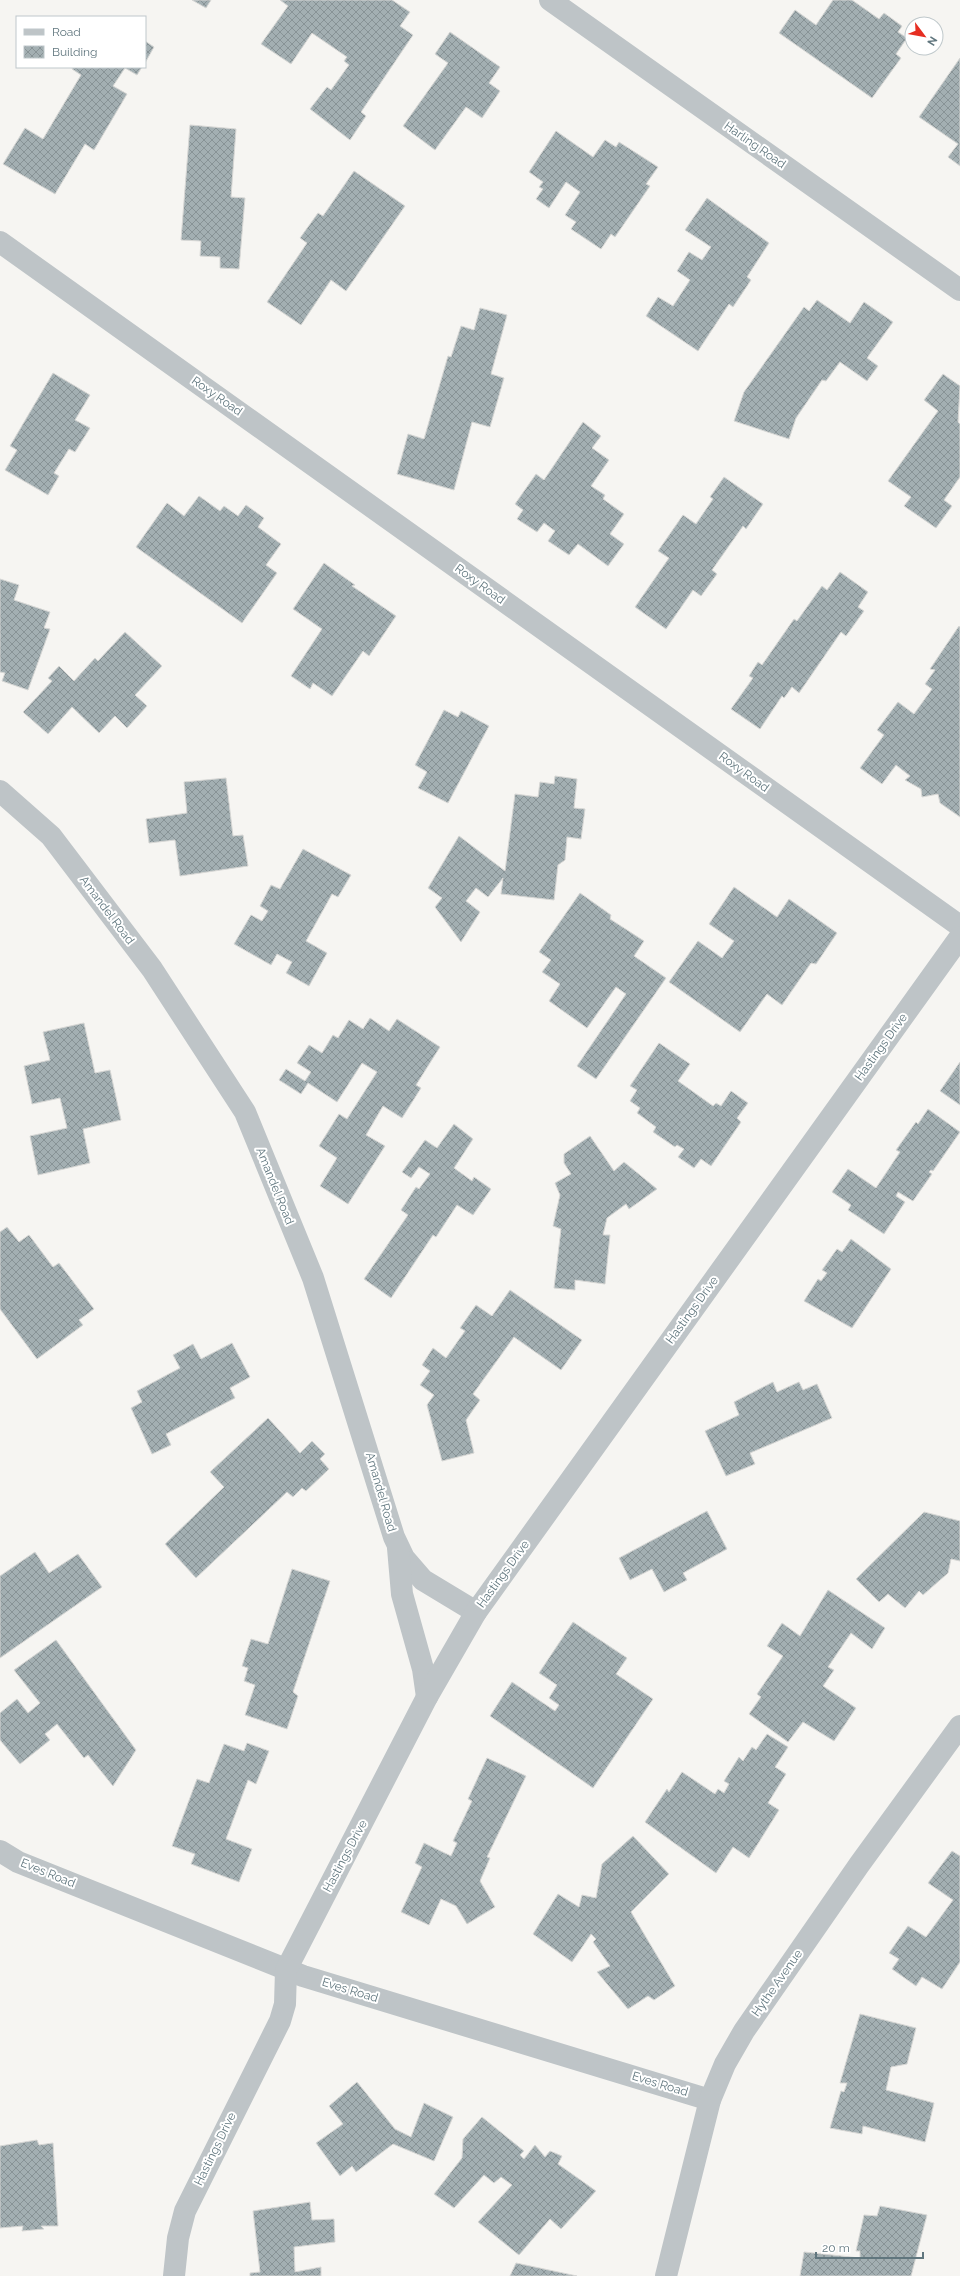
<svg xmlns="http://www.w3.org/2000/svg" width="960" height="2276" viewBox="0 0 960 2276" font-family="Raleway,sans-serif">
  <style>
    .building { fill: url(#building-cross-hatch); stroke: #d7d7d5 }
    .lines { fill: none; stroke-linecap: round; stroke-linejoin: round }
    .street { stroke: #bec4c7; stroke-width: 22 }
    .labels { text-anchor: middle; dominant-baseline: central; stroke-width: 4; stroke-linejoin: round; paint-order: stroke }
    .street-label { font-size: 12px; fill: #60767e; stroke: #fff }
  </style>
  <defs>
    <pattern id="building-cross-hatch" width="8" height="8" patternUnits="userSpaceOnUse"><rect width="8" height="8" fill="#a3afb2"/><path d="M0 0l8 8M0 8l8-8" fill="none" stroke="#889396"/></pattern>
  </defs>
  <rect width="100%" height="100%" fill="#f6f5f2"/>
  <g class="building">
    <path d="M192,0H211L206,8Z"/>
    <path d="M280,0H392L410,12L400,26L413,35L361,112L366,116L350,140L310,109L327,87L331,90L349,65L344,61L347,57L312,33L291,64L261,44L288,6Z"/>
    <path d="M833,0H852L879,19L884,13L902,26L898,32L907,38L896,54L901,58L872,98L779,33L795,10L816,25Z"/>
    <path d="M450,32L500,67L489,83L500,91L482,118L466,107L435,150L403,126L448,63L435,54Z"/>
    <path d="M145,41L154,47L145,63Z"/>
    <path d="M960,58V166L948,157L958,144L919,117Z"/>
    <path d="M73,67H142L137,75L125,68L113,86L127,94L94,150L85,144L55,194L3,164L25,128L43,139L81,75L72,69Z"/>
    <path d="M190,125L236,129L231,197L245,198L239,269L220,268V257L200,256L201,241L181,240Z"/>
    <path d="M556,131L593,157L605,140L616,147L619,142L658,167L646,184L650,186L615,237L611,234L601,249L571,229L576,222L565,215L580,192L566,182L549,208L536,199L543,189L539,187L543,182L529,172Z"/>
    <path d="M354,171L405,206L346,291L331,280L301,325L267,302L307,243L300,238L318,213L323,216Z"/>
    <path d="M707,198L769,243L747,277L751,280L733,307L729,304L698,351L646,316L658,297L673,306L690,280L677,271L689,252L702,260L711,247L685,230Z"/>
    <path d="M817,300L850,323L864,302L893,322L867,358L878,366L867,381L840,362L826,381L822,380L796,418L789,439L734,421L744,392L804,307L809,311Z"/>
    <path d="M480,308L507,315L491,374L504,378L490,427L472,422L454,490L397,474L408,434L424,439L448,356L451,357L461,326L474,330Z"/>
    <path d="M53,373L90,395L75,420L90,428L75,452L69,449L54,473L59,476L48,495L5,470L17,450L10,446Z"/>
    <path d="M943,374L960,386L958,422L960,424V477L944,500L952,506L936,528L904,506L911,497L888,481L938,411L924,400Z"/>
    <path d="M583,422L601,436L592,448L609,460L591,486L605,495L603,499L624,514L610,534L624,544L608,566L578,544L569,555L548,541L555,531L544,523L537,532L517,519L523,510L515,504L536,474L544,480Z"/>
    <path d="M724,477L763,504L746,529L743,526L712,570L717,574L701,596L693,590L666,629L635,607L669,558L658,551L683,515L696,524L713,499L710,497Z"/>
    <path d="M199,496L220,511L224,506L238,516L246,505L264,518L258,527L281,544L266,565L277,573L242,623L136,547L167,503L184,516Z"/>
    <path d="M324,563L355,585L352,586L396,616L369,656L363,651L332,696L313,683L310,689L291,676L322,629L293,609Z"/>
    <path d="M840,572L868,592L858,607L864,611L846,636L841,632L799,693L792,687L784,698L782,696L760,729L731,709L753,678L749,676L758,662L762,665L794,619L797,621L822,586L827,590Z"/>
    <path d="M0,579L19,585L14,600L50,612L44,628L50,629L28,690L2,681L5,673L0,672Z"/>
    <path d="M959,626L960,627V817L940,803L938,794L922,797L921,789L905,780L910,776L896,765L882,784L860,768L884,735L877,730L898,702L914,714L932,689L925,684L935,670L930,669Z"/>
    <path d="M125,632L162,666L135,695L147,706L127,728L115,716L99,733L72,707L48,734L23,712L52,681L48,678L59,666L74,681L95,658L98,661Z"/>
    <path d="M444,710L458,717L461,711L489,726L448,803L418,788L427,772L415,765Z"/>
    <path d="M555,776L577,779L574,808L585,809L581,839L567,837L565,860L558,865L554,900L501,894L503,878L488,897L476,888L466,901L480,912L461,942L435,907L442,898L428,888L459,836L505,871L515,794L538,797L540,782L554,784Z"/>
    <path d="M226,778L233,836L243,835L248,866L180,876L175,840L149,843L146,819L187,813L184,782Z"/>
    <path d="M303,849L351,875L338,897L332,894L306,941L327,953L309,986L286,973L292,962L277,954L271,965L234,944L251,915L262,921L268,911L260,906L271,885L280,889Z"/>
    <path d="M734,887L777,917L789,899L837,933L816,964L811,963L782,1005L767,994L740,1032L669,982L698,941L722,958L734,941L709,924Z"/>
    <path d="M580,893L611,915L610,919L644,941L634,956L666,978L596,1079L577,1066L626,994L616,987L587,1028L549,1001L560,984L542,972L551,960L539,952Z"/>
    <path d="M370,1018L389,1031L397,1019L440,1047L416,1085L421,1088L402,1118L383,1106L366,1135L385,1146L348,1204L320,1186L337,1158L319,1146L339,1114L347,1119L377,1072L362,1063L337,1102L308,1083L301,1094L279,1080L286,1069L305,1081L311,1072L297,1063L309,1045L322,1053L333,1035L338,1038L349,1020L363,1029Z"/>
    <path d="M84,1023L95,1073L110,1070L121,1120L83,1129L90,1163L38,1175L30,1136L67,1128L60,1098L32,1104L24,1066L50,1060L43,1032Z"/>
    <path d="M659,1043L690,1064L678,1081L713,1106L716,1103L721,1106L731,1091L748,1103L737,1118L741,1122L711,1166L701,1159L694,1168L678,1157L684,1149L677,1145L675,1147L653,1132L656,1127L637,1113L640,1108L630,1101L637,1090L630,1086Z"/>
    <path d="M960,1062V1105L940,1091Z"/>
    <path d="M928,1109L960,1132L933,1171L931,1170L929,1172L932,1174L913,1201L898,1192L896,1196L905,1202L884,1234L848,1210L851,1205L832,1192L848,1169L876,1188L900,1152L896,1150L916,1122L918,1124Z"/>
    <path d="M454,1124L473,1139L454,1168L472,1181L474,1177L491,1189L473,1215L457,1205L436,1237L433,1235L391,1298L364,1279L408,1215L401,1210L416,1187L419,1189L430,1174L419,1167L411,1178L402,1172L425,1140L437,1148Z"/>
    <path d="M590,1136L614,1171L624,1162L657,1189L629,1209L626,1204L607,1218L603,1235H610L605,1284L575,1280V1290L554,1288L561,1229L553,1226L560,1195L555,1183L571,1174L564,1163V1154Z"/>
    <path d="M7,1227L19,1242L29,1235L53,1267L59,1263L94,1309L79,1320L83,1325L37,1359L0,1309V1232Z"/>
    <path d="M851,1239L891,1269L852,1328L804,1301L818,1279L821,1281L827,1273L822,1270L837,1249L842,1252Z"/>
    <path d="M510,1290L582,1340L561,1370L514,1337L473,1394L480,1400L466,1420L474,1453L442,1461L427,1405L434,1395L420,1385L430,1371L422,1365L433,1348L446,1358L465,1331L460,1328L476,1305L492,1316Z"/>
    <path d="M232,1343L250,1377L230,1388L235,1398L166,1434L171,1445L152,1454L131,1408L142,1402L137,1391L180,1368L173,1355L193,1344L201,1359Z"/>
    <path d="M773,1382L777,1392L799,1382L803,1390L817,1384L832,1418L750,1453L755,1464L726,1476L705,1431L739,1415L734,1402Z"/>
    <path d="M268,1418L300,1453L312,1441L325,1454L320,1459L329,1469L306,1491L302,1488L293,1497L287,1492L196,1578L165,1544L224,1487L210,1472Z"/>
    <path d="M707,1511L727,1549L683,1573L687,1580L664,1592L652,1569L630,1580L619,1558Z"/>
    <path d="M924,1512L960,1521V1561L951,1559L948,1573L923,1595L919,1591L905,1608L888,1594L879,1602L856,1579Z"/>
    <path d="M35,1552L49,1573L78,1554L102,1587L0,1658V1576Z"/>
    <path d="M292,1569L330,1581L293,1692L298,1696L287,1729L245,1715L255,1685L244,1681L248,1668L242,1666L251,1639L268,1644Z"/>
    <path d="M828,1590L885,1628L872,1649L851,1633L828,1667L834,1670L823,1686L856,1708L834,1741L803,1722L788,1742L749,1714L761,1697L757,1694L783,1656L767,1646L782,1623L800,1636Z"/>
    <path d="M573,1622L627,1658L616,1674L653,1699L593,1788L490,1716L512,1682L555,1711L559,1705L549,1698L557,1685L539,1673Z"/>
    <path d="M56,1640L136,1750L113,1786L88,1755L84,1758L57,1724L45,1734L50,1740L20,1764L0,1740V1713L17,1699L28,1713L40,1703L14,1670Z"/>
    <path d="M767,1734L788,1747L775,1767L786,1774L768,1803L779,1810L749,1858L733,1847L716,1873L645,1822L667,1789L669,1792L682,1772L715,1794L718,1789L724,1793L729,1784L724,1781L739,1757L743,1761L752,1747L756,1750Z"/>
    <path d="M247,1743L269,1751L256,1784L248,1780L226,1839L252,1849L239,1882L191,1864L195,1854L172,1846L197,1779L209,1783L224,1744L244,1751Z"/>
    <path d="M487,1758L526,1776L487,1857L490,1858L480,1881L495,1907L467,1924L456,1906L441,1899L429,1925L401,1912L422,1867L415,1863L424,1843L451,1856L457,1843L453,1841L472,1801L468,1799Z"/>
    <path d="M633,1836L669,1874L631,1912L675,1986L654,2000L648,1996L628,2009L597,1972L610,1966L593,1942L596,1939L591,1934L572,1962L533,1934L558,1894L579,1907L582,1895L596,1898L602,1864Z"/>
    <path d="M952,1851L960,1856V1962L942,1989L922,1977L916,1986L892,1969L899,1959L889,1953L908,1926L926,1937L953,1900L928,1883Z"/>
    <path d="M860,2014L916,2028L907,2064L891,2067L886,2090L934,2103L925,2142L863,2126L862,2134L830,2128L841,2091L844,2092L847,2083H840Z"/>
    <path d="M357,2082L395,2129L411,2137L424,2103L453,2117L434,2161L393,2144L356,2172L352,2166L340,2176L316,2143L343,2124L329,2106Z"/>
    <path d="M482,2117L524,2151L520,2155L524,2159L535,2145L545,2157L550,2151L562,2156L558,2164L596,2191L561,2229L550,2219L519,2255L478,2222L512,2185L501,2177L494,2183L484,2175L454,2208L434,2194L462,2158L463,2139Z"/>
    <path d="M37,2140L39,2145L53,2143L58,2226H41L44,2229L22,2231L23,2226L0,2228V2146Z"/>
    <path d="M310,2202L312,2220L334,2219L335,2242L294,2247L295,2272L321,2267V2276H250V2273L260,2272L253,2211Z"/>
    <path d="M880,2206L927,2215L911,2276H800L804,2252L860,2258V2251H856L864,2215L877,2216Z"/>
    <path d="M516,2263L577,2276H510Z"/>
  </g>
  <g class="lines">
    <g class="street">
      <path d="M550,0L960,290"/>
      <path d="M0,242L960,926"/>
      <path d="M0,791L51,836L152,969L245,1112L313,1278L394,1537L404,1558L423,1580L476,1612"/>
      <path d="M398,1548L402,1594L423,1669L427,1697"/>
      <path d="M0,1851L18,1862L303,1976L710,2100"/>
      <path d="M174,2276L178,2238L185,2211L280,2021L285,2004L286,1970L427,1697L476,1612L960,937"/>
      <path d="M666,2276L710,2100L725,2064L744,2031L859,1865L960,1726"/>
    </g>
  </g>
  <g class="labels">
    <g class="street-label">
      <text transform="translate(755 145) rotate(35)">Harling Road</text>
      <text transform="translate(217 396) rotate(35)">Roxy Road</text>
      <text transform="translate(480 584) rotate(36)">Roxy Road</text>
      <text transform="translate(744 772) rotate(36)">Roxy Road</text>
      <text transform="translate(107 910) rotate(53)">Amandel Road</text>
      <text transform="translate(881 1047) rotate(-54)">Hastings Drive</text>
      <text transform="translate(275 1186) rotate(68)">Amandel Road</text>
      <text transform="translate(692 1310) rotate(-54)">Hastings Drive</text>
      <text transform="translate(381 1492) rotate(74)">Amandel Road</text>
      <text transform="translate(503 1574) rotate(-54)">Hastings Drive</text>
      <text transform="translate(345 1856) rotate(-62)">Hastings Drive</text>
      <text transform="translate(48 1873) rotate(22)">Eves Road</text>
      <text transform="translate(777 1983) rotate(-55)">Hythe Avenue</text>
      <text transform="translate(350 1990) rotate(17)">Eves Road</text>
      <text transform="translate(660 2084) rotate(17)">Eves Road</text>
      <text transform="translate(215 2149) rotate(-64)">Hastings Drive</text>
    </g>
  </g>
  <rect x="16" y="16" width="130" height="52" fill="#ffffff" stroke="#bfc8cb"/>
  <rect x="24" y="29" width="20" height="6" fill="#bec4c7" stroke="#bfc8cb"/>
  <text x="52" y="36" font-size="12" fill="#60767e">Road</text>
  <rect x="24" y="46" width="20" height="12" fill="url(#building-cross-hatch)" stroke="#bfc8cb"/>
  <text x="52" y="56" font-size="12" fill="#60767e">Building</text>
  <g transform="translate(924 36) rotate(122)"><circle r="19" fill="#ffffff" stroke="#bfc8cb"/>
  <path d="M0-3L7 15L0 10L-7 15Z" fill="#e62e22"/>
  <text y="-6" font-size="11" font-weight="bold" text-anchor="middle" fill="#60767e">N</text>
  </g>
  <path d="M816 2252v6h107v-6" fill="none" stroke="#60767e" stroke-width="2"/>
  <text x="822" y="2252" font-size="12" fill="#60767e" stroke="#ffffff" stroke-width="3" paint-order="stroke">20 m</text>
</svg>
